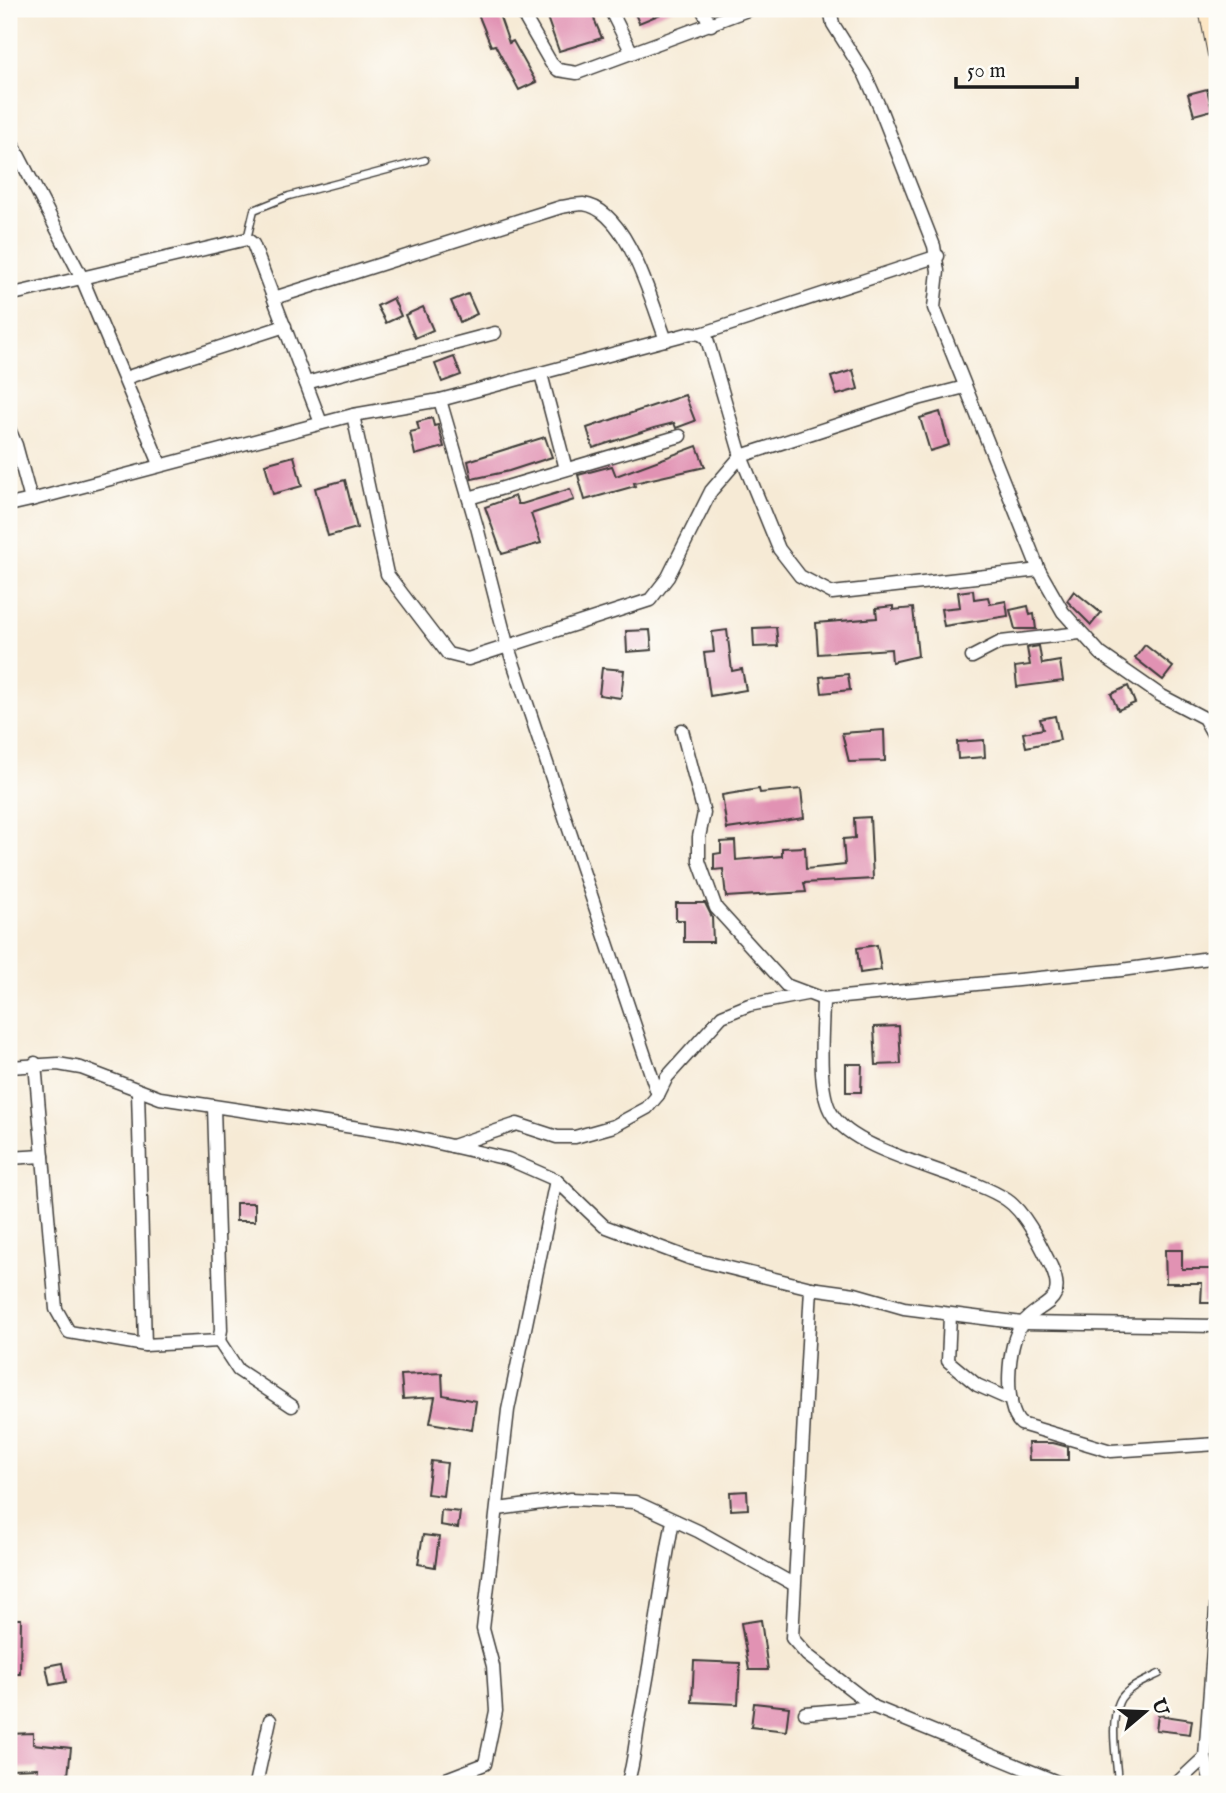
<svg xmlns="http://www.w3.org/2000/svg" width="1226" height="1793" viewBox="0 0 1226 1793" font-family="'IM FELL English',serif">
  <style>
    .building { fill: #e192b3 }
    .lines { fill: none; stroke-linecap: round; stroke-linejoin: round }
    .lane-casing { stroke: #3d3b38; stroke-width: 9 }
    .street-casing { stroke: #3d3b38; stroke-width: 15 }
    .secondary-casing { stroke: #3d3b38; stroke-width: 20 }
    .lane { stroke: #fff; stroke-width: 6 }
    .street { stroke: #fff; stroke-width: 12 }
    .secondary { stroke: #fce6c4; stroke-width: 18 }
  </style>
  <rect width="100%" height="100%" fill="#fdfcf7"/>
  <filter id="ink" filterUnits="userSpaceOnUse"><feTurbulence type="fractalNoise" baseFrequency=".0143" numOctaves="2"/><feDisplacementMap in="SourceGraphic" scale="14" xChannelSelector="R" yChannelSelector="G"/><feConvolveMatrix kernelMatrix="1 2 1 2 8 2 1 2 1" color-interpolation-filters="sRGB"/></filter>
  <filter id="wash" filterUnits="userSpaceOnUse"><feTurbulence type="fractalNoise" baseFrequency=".00686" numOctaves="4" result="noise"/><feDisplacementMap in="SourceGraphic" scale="28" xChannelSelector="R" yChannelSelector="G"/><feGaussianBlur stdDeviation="1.57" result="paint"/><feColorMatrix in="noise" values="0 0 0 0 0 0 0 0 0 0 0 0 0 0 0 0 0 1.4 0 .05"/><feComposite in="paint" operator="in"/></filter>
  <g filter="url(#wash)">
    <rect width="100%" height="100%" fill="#f6ead5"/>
    <g id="blocks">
      <g class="building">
        <path d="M476,9H497L509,43L513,41L536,82L519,90L495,45L491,46Z"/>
        <path d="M544,9H590L602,38L559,51Z"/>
        <path d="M633,9H673L639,23Z"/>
        <path d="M1207,89L1212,110L1194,115L1188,94Z"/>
        <path d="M468,294L477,314L460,322L451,301Z"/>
        <path d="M393,298L401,316L386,323L377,306Z"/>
        <path d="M423,307L433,330L415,338L405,315Z"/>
        <path d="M454,357L461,375L442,382L435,364Z"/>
        <path d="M853,370L858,389L837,395L831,377Z"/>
        <path d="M685,395L695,421L676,428L674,423L654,428L593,448L587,428Z"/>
        <path d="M940,412L949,445L930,451L920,418Z"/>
        <path d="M432,418L434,426L438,425L444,447L415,455L410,432L419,430L417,422Z"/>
        <path d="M545,437L552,457L509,471L472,479L468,461Z"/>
        <path d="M697,446L705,467L634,483L635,486L585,500L578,475L612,466L616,476Z"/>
        <path d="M294,456L302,486L273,494L265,464Z"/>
        <path d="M345,480L357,528L328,536L315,488Z"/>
        <path d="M570,489L574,500L531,514L541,543L502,554L485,507L515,496L518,504H522Z"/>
        <path d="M973,590L974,599L988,597L990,604L1006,601L1008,616L944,626L941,609L960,607L958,592Z"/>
        <path d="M1074,591L1101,613L1091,625L1067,601Z"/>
        <path d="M893,606V610L913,608L918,656L892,662L891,649L818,654L816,623L877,618L876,608Z"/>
        <path d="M1028,606L1030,615L1034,614L1036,629H1015L1010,610Z"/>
        <path d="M776,627L778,646L754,647L753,628Z"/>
        <path d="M650,630L652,650L627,652L626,631Z"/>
        <path d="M727,630L732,671L742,669L746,690L710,696L704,653L714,652L712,632Z"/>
        <path d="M1145,645L1173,667L1163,680L1135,658Z"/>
        <path d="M1039,646L1042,664L1060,661L1063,681L1017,687L1015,667L1030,665L1027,648Z"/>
        <path d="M602,668L624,670L621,698L599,695Z"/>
        <path d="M848,674L850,690L822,693L820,677Z"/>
        <path d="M1128,686L1135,703L1118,710L1111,694Z"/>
        <path d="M1055,716L1060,740L1026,747L1023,733L1043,729L1040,719Z"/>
        <path d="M884,730L885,761L849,762L842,733Z"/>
        <path d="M984,740L985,757L958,759L957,742Z"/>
        <path d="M759,789L760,793L801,789L804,818L727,829L722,795Z"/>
        <path d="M870,817L873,879L804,883L806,892L726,897L723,869L714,870V854L721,853V842L735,841L736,860L782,856V848L805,847L806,869L845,865L843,839L855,838L854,818Z"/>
        <path d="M676,903H705L712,917L713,942H684V920H676Z"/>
        <path d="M877,945L881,970L860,973L857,948Z"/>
        <path d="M899,1026L901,1064L876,1065L874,1027Z"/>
        <path d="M846,1064H862L861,1092H846Z"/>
        <rect x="236" y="1203" width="19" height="18"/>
        <path d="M1165,1250H1182V1269H1217V1303H1201L1202,1283H1166Z"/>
        <path d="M442,1373L443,1395L476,1401L472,1430L430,1423L435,1397L403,1399L401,1375Z"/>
        <path d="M1028,1443H1053L1068,1447V1460H1029Z"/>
        <path d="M431,1461L447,1463L443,1496L427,1494Z"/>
        <path d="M747,1491L748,1509L731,1510L730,1492Z"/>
        <path d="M441,1510L460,1512L458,1528L440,1525Z"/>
        <path d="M423,1535L439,1537L435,1567L418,1564Z"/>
        <path d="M9,1619H21L20,1674H9Z"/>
        <path d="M761,1620L768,1670H749L741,1623Z"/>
        <path d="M694,1661L740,1663L738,1704L692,1702Z"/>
        <path d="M62,1663L66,1682L50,1685L46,1666Z"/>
        <path d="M754,1703L789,1707L786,1731L751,1727Z"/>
        <path d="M1158,1715L1192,1720L1190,1734L1156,1730Z"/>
        <path d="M33,1733V1744L71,1748L67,1784H36L38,1768L9,1769V1734Z"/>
      </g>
    </g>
  </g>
  <g filter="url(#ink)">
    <use href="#blocks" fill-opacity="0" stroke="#3d3b38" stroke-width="2"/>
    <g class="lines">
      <defs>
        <g id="lane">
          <path d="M247,239L254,210L289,196L425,160"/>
          <path d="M1118,1784C1117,1761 1109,1724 1119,1702C1125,1688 1147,1680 1159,1674"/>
        </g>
        <g id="street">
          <path d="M520,9L551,63L558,70L577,73L750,9"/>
          <path d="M610,9L632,53"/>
          <path d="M702,9L711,25"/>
          <path d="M830,9L833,24L865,75L879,106L934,246L938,271L934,308L1039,570"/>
          <path d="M9,137L81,276L160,464"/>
          <path d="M9,295L247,239L253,244L321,423"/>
          <path d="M274,298L561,207C568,206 577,204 583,204C628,209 652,304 666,340"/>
          <path d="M701,334L707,339L741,456L779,549L800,576L832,593L1039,570L1063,612L1101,654L1160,695L1204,718L1217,741"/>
          <path d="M541,374L566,469"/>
          <path d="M125,378L285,326"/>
          <path d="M306,383L495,333"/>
          <path d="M440,400L477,527L507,644L658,1095"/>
          <path d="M353,415L387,574L448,654L468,659L650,600L668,577L711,491L741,456L914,400L965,387"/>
          <path d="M9,429L16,445L31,500L353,415L440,400L500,384L691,333L701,334L938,256"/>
          <path d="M469,498L680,436"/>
          <path d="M9,505L31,500"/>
          <path d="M972,657L1001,642L1080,633"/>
          <path d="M682,730L704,813L699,837V861L716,908L786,985L823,999L1121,970L1217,957"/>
          <path d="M823,999C823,1028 816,1090 832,1114C856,1155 969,1173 1007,1200C1026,1213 1041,1246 1051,1266C1069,1305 1040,1301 1022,1324C1007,1343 1003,1408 1021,1424L1111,1451L1217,1444"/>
          <path d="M35,1063L56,1309L69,1332L145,1345L219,1341L221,1330L214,1107"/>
          <path d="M9,1067L58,1064L81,1068L160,1098L399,1134L508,1159L556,1180L604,1226L689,1258L811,1288L855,1294L904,1308L1022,1323L1217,1326"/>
          <path d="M138,1092L145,1345"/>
          <path d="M452,1146L517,1124L557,1137H575L614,1126L647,1108L658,1095L667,1077L722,1016L749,1005L806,994"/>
          <path d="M9,1158L43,1156"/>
          <path d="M811,1288L792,1638L807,1655L874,1707L1062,1784"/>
          <path d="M950,1315L948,1361L977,1385L1011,1400"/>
          <path d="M219,1341L238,1370L292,1406"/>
          <path d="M498,1509L571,1499L635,1502L698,1531L793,1584"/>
          <path d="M805,1713L874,1707"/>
          <path d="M1205,1757L1217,1596"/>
          <path d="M256,1784L270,1720"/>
          <path d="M433,1784L485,1764L496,1711L493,1666L483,1629L508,1410L556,1180"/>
          <path d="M627,1784C635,1762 635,1739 640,1716C653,1653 660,1589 672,1526L676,1521"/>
          <path d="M1176,1784L1205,1757L1211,1784"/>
        </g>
        <path id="secondary" d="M1208,9L1217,54"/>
      </defs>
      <use href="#lane" class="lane-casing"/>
      <use href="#street" class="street-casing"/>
      <use href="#secondary" class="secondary-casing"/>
      <use href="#lane" class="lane"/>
      <use href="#street" class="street"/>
      <use href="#secondary" class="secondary"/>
    </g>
  </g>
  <rect width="1226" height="1793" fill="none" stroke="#fdfcf7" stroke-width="35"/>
  <g transform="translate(1145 1712) rotate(71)" stroke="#fdfcf7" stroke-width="5" paint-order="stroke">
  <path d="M0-5L12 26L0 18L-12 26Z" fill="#1c1c1c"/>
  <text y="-10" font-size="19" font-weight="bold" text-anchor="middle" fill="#1c1c1c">U</text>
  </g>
  <path d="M956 77v10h121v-10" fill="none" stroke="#1c1c1c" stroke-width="3.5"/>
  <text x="967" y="77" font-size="21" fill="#1c1c1c" stroke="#fdfcf7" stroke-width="5" paint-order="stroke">50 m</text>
</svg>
